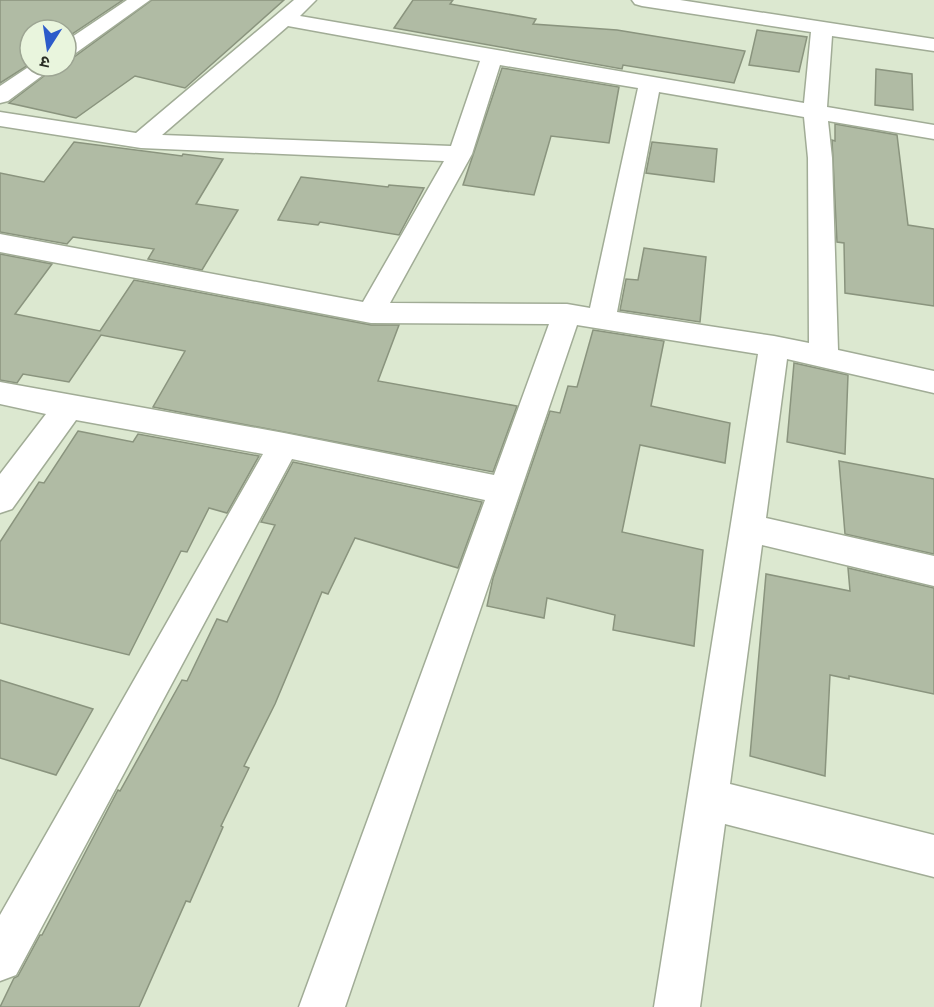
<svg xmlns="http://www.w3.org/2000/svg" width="934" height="1007" viewBox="0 0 934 1007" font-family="'Fira Sans Condensed','Noto Sans Devanagari',sans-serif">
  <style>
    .building { fill: #b0bba4; stroke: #8a947e; stroke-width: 1.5 }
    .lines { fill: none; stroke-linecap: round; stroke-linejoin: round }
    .minor-casing { stroke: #a1ac96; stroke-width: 3 }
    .minor { fill: #fff; fill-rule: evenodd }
  </style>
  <rect width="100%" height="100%" fill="#dce8d0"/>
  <g class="building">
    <path d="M0,0H123L66,38V30H30V64L0,83Z"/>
    <path d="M152,0H284L185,88L135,76L76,118L9,103L57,66H66V59L74,57Z"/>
    <path d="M413,0H453L450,4L536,19L533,24L617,30L745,51L734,83L623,65L622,69L394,28Z"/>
    <path d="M757,30L807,37L799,72L749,65Z"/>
    <path d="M502,68L619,87L609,143L551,136L534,195L463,185Z"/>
    <path d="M876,69L912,74L913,110L875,105Z"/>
    <path d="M835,124L897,135L908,225L934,229V306L845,293L844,243L837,242L832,140L835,141Z"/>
    <path d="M74,142L182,156L183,154L223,159L196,204L238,210L202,270L148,259L154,249L73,237L67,244L0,232V173L44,182Z"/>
    <path d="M652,142L717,149L714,182L646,173Z"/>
    <path d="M301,177L388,187L389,185L424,188L399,235L320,222L318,225L278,220Z"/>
    <path d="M644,248L706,257L700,322L620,310L626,279L638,280Z"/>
    <path d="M0,254L52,264L15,314L100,331L134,280L371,325H399L378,381L517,406L493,472L153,407L185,351L101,335L69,382L23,374L17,383L0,380Z"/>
    <path d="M593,330L664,341L651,406L730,423L725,463L640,445L622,532L703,550L694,646L613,630L615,615L547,598L544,618L487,606L493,578L550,411L560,413L568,386L577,387Z"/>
    <path d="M794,363L848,375L845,454L787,442Z"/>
    <path d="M78,431L133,442L138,434L259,456L227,513L209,508L187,552L181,551L129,655L0,623V542L39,482L44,483Z"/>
    <path d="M839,461L934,479V554L845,534Z"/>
    <path d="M293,462L482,502L458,568L355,538L328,594L322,592L275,704L244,766L249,768L221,826L223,827L190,902L186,901L139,1007H0L14,978L18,976L40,935H42L118,790L120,791L182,680L187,681L217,619L227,622L275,525L261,522Z"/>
    <path d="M848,568L934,588V694L849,676V679L830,675L825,776L750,756L766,574L850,591Z"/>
    <path d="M0,680L93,709L56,775L0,758Z"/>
  </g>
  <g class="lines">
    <defs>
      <g id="minor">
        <path d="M127,0H150L73,55L66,57V41Z"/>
        <path d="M294,0H316L300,16L804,103L811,32L642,6L635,4L632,0H680L934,39V51L832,36L827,107L934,125V139L828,121L832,158L838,350L934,371V393L787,359L766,518L934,556V586L762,545L730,784L934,835V877L725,824L700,1007H654L758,354L577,325L345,1007H299L485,500L292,459L16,975L0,981V915L263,454L76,420L12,509L0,513V474L46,414L0,404V382L284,433L494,475L549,324L371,323L0,252V234L363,302L444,161L141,148L0,126V112L136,133ZM288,26L480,61L451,146L162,135ZM500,65L638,88L590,308L567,304L390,303L472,154ZM659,92L804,117L808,158L809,343L774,336L617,312Z"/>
        <path d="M30,66H55L8,101L0,103V86Z"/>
      </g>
    </defs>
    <use href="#minor" class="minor-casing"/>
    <use href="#minor" class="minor"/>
  </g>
  <g transform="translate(48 48) rotate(192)"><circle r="28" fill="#e9f5dd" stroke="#9da593" stroke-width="1.5"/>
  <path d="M0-4.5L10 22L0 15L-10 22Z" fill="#2c5bca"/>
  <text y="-9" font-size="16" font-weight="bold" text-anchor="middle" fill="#2a2e25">उ</text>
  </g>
</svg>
